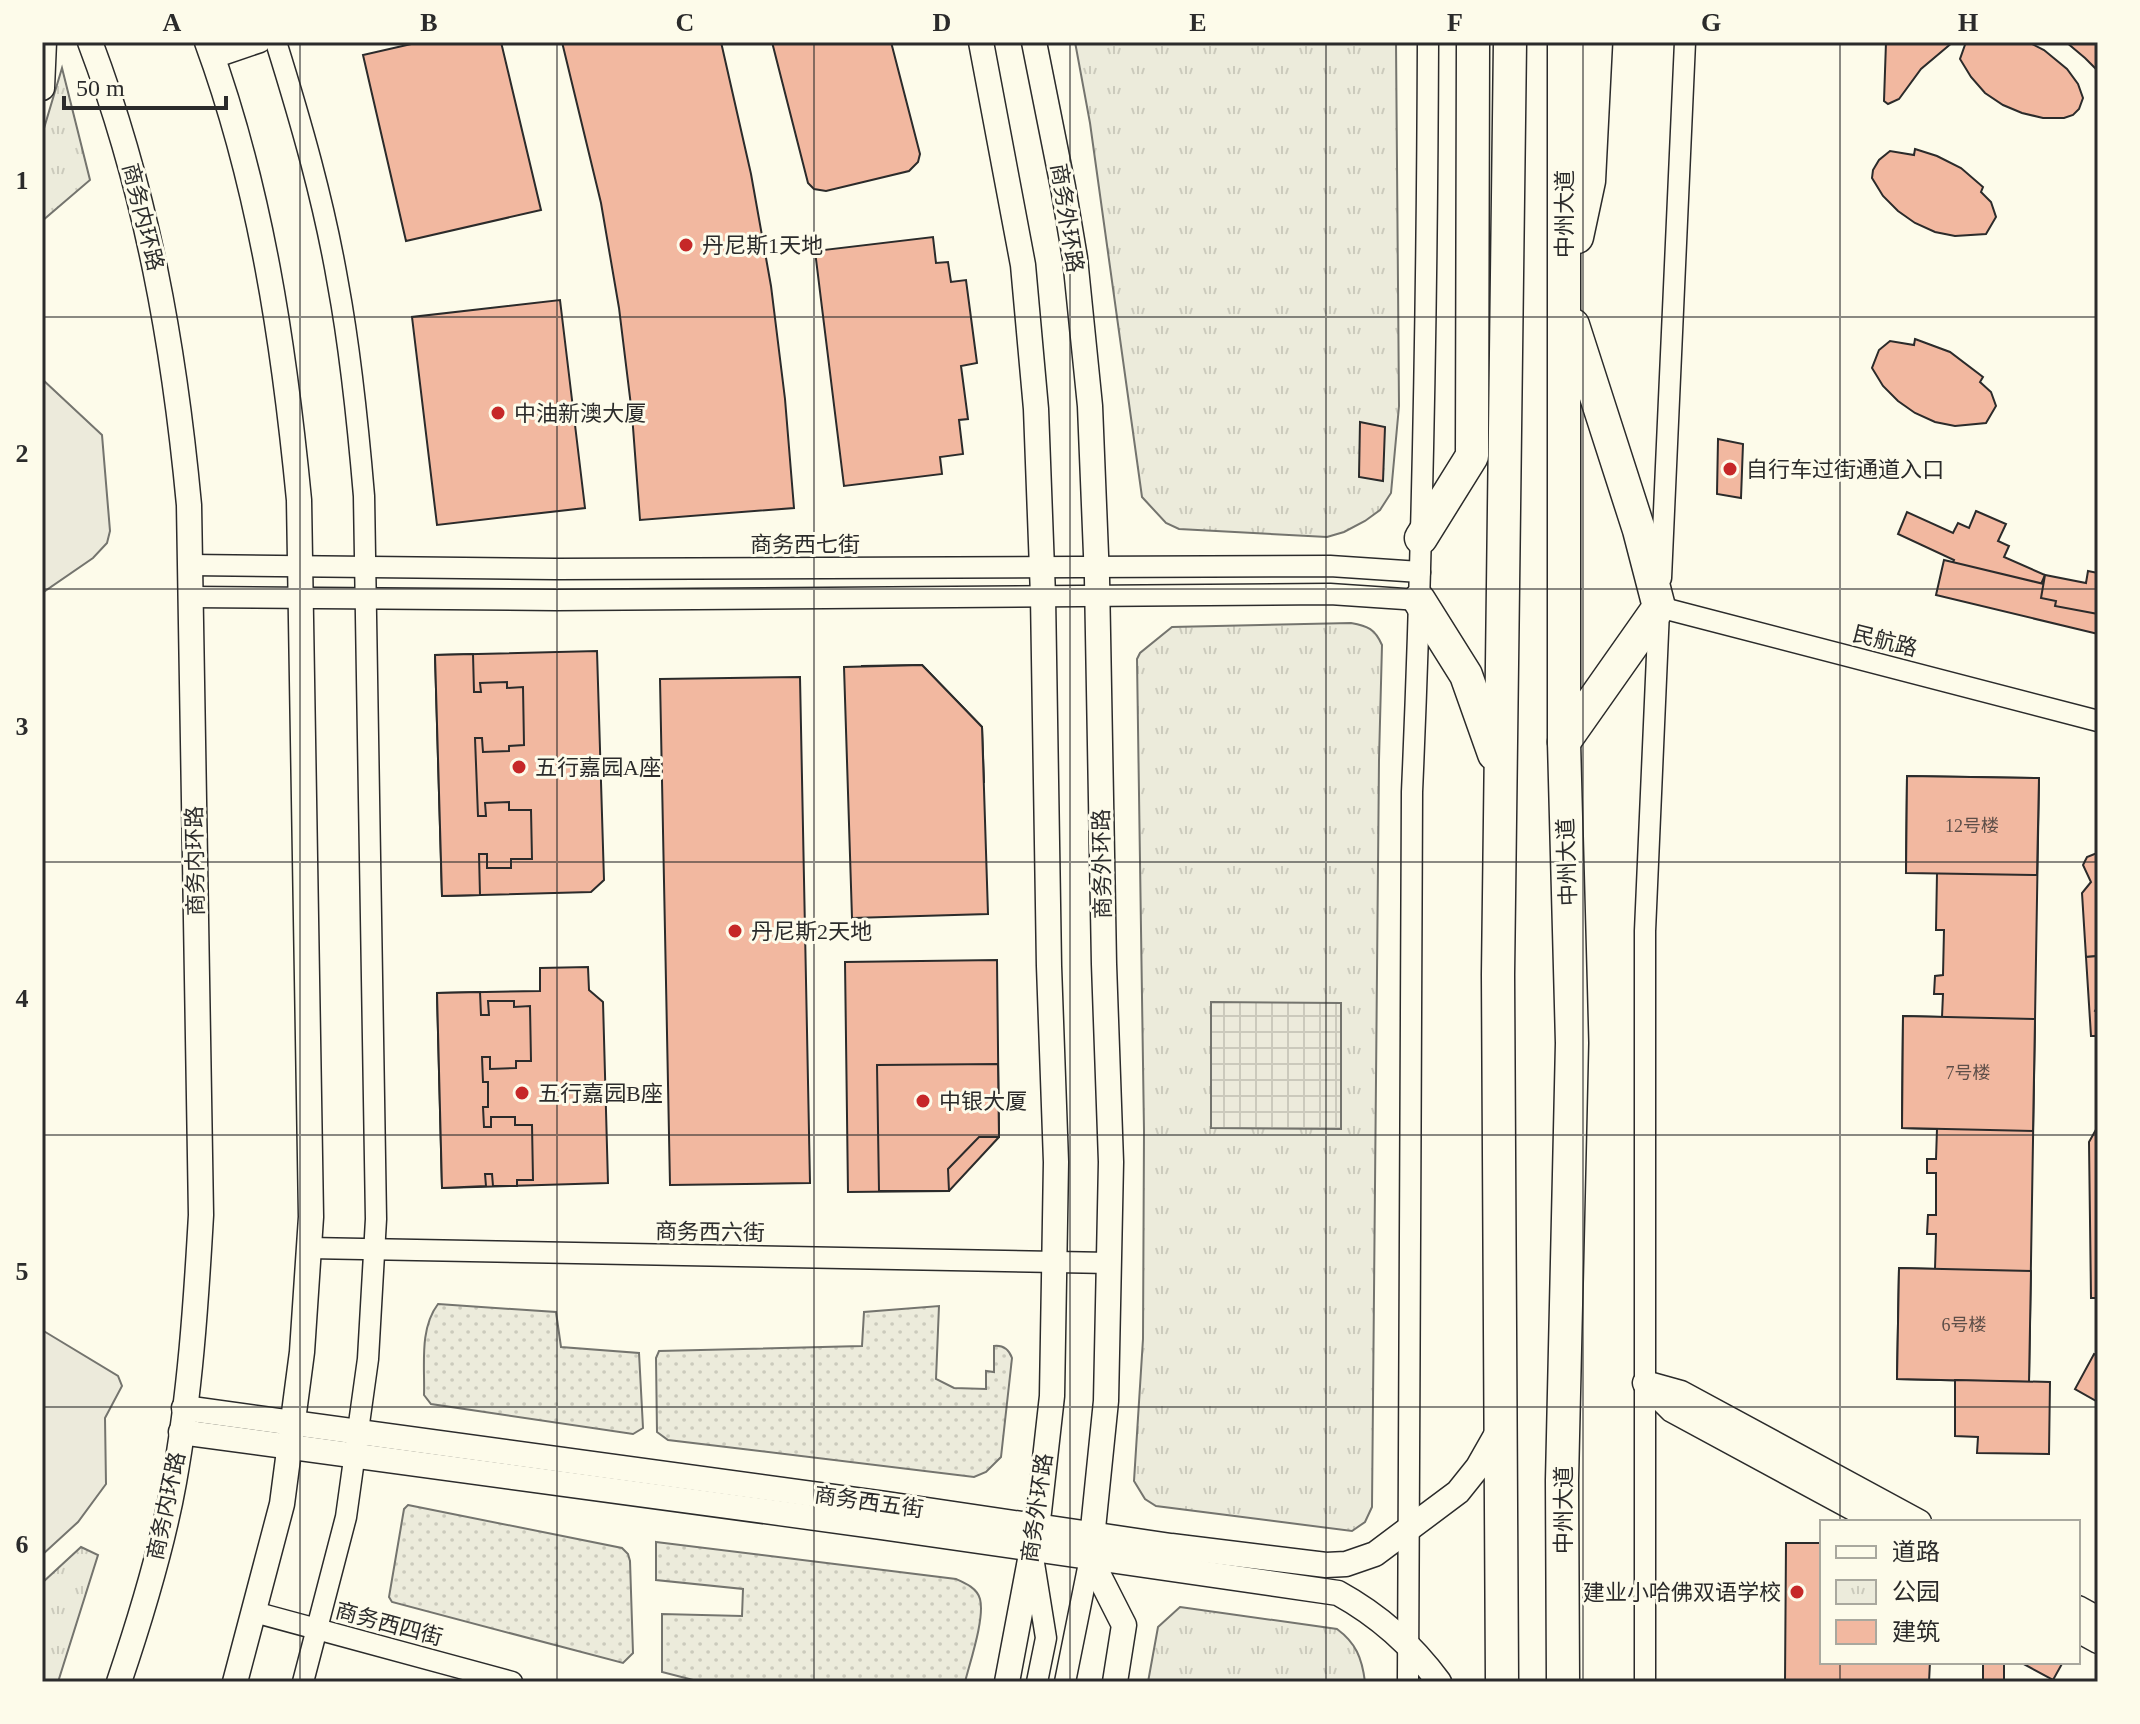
<svg xmlns="http://www.w3.org/2000/svg" width="2140" height="1724" viewBox="0 0 2140 1724" font-family="'Times New Roman','Noto Sans SC',serif">
  <style>
    .grass { fill: url(#grass-dots); stroke: #74746e; stroke-width: 2 }
    .park { fill: url(#park-tufts); stroke: #74746e; stroke-width: 2 }
    .parking { fill: #eceadb; stroke: #74746e; stroke-width: 2 }
    .plaza { fill: url(#plaza-grid); stroke: #74746e; stroke-width: 2 }
    .building { fill: #f2b8a0; stroke: #2b2b2b; stroke-width: 2 }
    .lines { fill: none; stroke-linecap: round; stroke-linejoin: round }
    .minor-casing { stroke: #2b2b2b; stroke-width: 23 }
    .tertiary-casing { stroke: #2b2b2b; stroke-width: 27 }
    .trunk-casing { stroke: #2b2b2b; stroke-width: 35 }
    .minor { stroke: #fdfbea; stroke-width: 20 }
    .tertiary { stroke: #fdfbea; stroke-width: 24 }
    .trunk { stroke: #fdfbea; stroke-width: 32 }
    .grid { fill: none; stroke: #2b2b2b; stroke-width: 2; stroke-opacity: 0.55 }
    .poi-dot { fill: #c62828; stroke: #fdfbea; stroke-width: 3 }
    .labels { text-anchor: middle; dominant-baseline: central; stroke-width: 6; stroke-linejoin: round; paint-order: stroke }
    .number-label { font-size: 18px; fill: #5d4e48 }
    .street-label { font-size: 22px; fill: #2b2b2b; stroke: #fdfbea }
    .poi-label { font-size: 22px; fill: #2b2b2b; stroke: #fdfbea; text-anchor: start }
    .neatline { fill: none; stroke: #2b2b2b; stroke-width: 3 }
    .grid-label { font-size: 26px; text-anchor: middle; font-weight: bold; fill: #2b2b2b }
  </style>
  <defs>
    <pattern id="grass-dots" width="8" height="8" patternUnits="userSpaceOnUse" patternTransform="scale(2)"><rect width="8" height="8" fill="#ecebdb"/><path d="M2 2h.1M6 6h.1" fill="none" stroke="#cbcabc" stroke-width="1.8" stroke-linecap="round"/></pattern>
    <pattern id="park-tufts" width="24" height="20" patternUnits="userSpaceOnUse" patternTransform="scale(2)"><rect width="24" height="20" fill="#ecebdb"/><path d="M3 7l-1-3M5 7V3M7 7l1-3M15 17l-1-3M17 17v-4M19 17l1-3" fill="none" stroke="#cbcabc"/></pattern>
    <pattern id="plaza-grid" width="8" height="8" patternUnits="userSpaceOnUse" patternTransform="scale(2)"><rect width="8" height="8" fill="#eceadb"/><path d="M0 4h8M4 0v8" fill="none" stroke="#cbc9bc"/></pattern>
  </defs>
  <rect width="100%" height="100%" fill="#fdfbea"/>
  <g class="grass">
    <path d="M438,1304L556,1312L561,1347L639,1353L643,1428L633,1434L431,1404L424,1395C425,1366 419,1329 438,1304Z"/>
    <path d="M939,1306L936,1379L954,1388L986,1389V1371L994,1372V1346C1003,1345 1009,1350 1012,1358L1001,1457L986,1472L974,1477L668,1440L657,1432L656,1358L659,1351L862,1346L864,1312Z"/>
    <path d="M408,1505L622,1548L628,1554L630,1561L633,1653L623,1663L392,1602L389,1597L404,1509Z"/>
    <path d="M656,1542L956,1579C965,1583 977,1588 980,1599C985,1618 970,1662 965,1682H701L662,1672V1614L742,1616L743,1589L656,1580Z"/>
  </g>
  <g class="park">
    <path d="M1075,42H1396L1399,406L1391,493L1380,510L1365,521L1344,532L1327,537L1179,529L1166,523L1142,497L1090,123Z"/>
    <path d="M62,68L90,180L42,221V135Z"/>
    <path d="M1351,623C1368,626 1375,629 1382,645L1379,760L1372,1507L1365,1522L1352,1531L1156,1506L1145,1499L1134,1481L1143,1339L1144,1131L1137,659L1140,653L1172,627Z"/>
    <path d="M81,1547L98,1555L58,1682H42V1583Z"/>
    <path d="M1180,1607L1337,1629C1356,1643 1362,1658 1365,1682H1148L1158,1627Z"/>
  </g>
  <g class="parking">
    <path d="M42,379L102,435L110,531L107,543L93,558L42,593Z"/>
    <path d="M42,1330L118,1376L122,1386L105,1418L106,1484L78,1522L42,1555Z"/>
  </g>
  <path class="plaza" d="M1211,1002L1341,1003V1129L1211,1128Z"/>
  <g class="building">
    <path d="M420,42H501L541,210L406,241L363,55Z"/>
    <path d="M562,42H721L751,174L771,286L785,399L794,508L640,520L632,414L619,308L601,203Z"/>
    <path d="M772,42H891L920,154L918,162L909,171L826,191L814,189L808,183Z"/>
    <path d="M1886,42H1953L1921,69L1899,99L1888,104L1884,101Z"/>
    <path d="M1966,42H2028L2044,50L2067,69L2078,84L2083,98L2079,109L2073,115L2064,118H2043L2022,113L2003,105L1985,93L1971,77L1960,59Z"/>
    <path d="M2066,42H2098V71L2085,58Z"/>
    <path d="M1915,149L1937,156L1961,168L1983,187L1981,192L1991,202L1996,217L1986,234L1955,236L1935,232L1915,223L1898,211L1883,196L1872,178L1873,170L1879,160L1890,151L1914,155Z"/>
    <path d="M933,237L936,263L948,262L951,282L966,280L977,363L961,366L968,419L959,420L963,454L940,457L942,474L844,486L815,251Z"/>
    <path d="M560,300L585,508L437,525L412,317Z"/>
    <path d="M1915,339L1950,352L1983,377L1980,382L1991,392L1996,406L1986,423L1955,426L1935,422L1915,413L1898,401L1883,386L1872,368L1879,350L1890,341L1914,345Z"/>
    <path d="M1360,422L1385,427L1383,481L1359,477Z"/>
    <path d="M1718,439L1743,444L1741,498L1717,494Z"/>
    <path d="M1976,511L2006,524L1998,541L2009,546L2004,557L2045,575L2035,598L1985,574L1981,583L1950,569L1954,560L1898,534L1907,512L1953,533L1958,523L1969,528Z"/>
    <path d="M1944,560L2098,597V634L1936,595Z"/>
    <path d="M2088,571L2098,573V614L2055,606L2056,601L2041,598L2045,575L2086,583Z"/>
    <path d="M597,651L604,880L591,892L442,896L435,655Z"/>
    <path d="M473,654L474,692H481L480,683L507,682V688L523,687L524,745L509,746V751L483,752L482,738H475L478,816H486L485,803L509,802V810H531L532,859H511V868H487V854H479L480,895L442,896L435,655Z"/>
    <path d="M922,665L982,727L984,782L914,783L865,737L862,666Z"/>
    <path d="M922,665L982,727L988,914L852,918L844,667Z"/>
    <path d="M800,677L810,1183L670,1185L660,679Z"/>
    <path d="M1907,776L2039,778L2029,1382L1897,1379L1899,1268L1935,1269L1936,1234H1927L1928,1215H1936V1173H1927V1159H1936L1937,1129L1902,1128L1903,1016L1942,1017L1943,994H1934L1935,976L1943,975L1944,930H1936L1937,873H1906Z"/>
    <path d="M1907,776L2039,778L2037,875L1906,873Z"/>
    <path d="M2097,853L2098,956L2086,957L2082,893L2091,882L2083,865L2087,857Z"/>
    <path d="M2098,956V1006L2095,1011L2098,1013V1036H2091L2086,957Z"/>
    <path d="M997,960L999,1137L949,1191L848,1192L845,962Z"/>
    <path d="M588,967L589,990L603,1002L608,1183L442,1188L437,993L540,991V968Z"/>
    <path d="M480,992L481,1015H489L488,1001H514V1007L530,1006L531,1061H516V1068L490,1069V1057H482L483,1082H488V1107H483L484,1127H491V1117H515V1125H532L533,1180H517V1186H493L492,1174H485L486,1186L442,1188L437,993Z"/>
    <path d="M1903,1016L2035,1019L2033,1131L1902,1128Z"/>
    <path d="M998,1064L999,1137H979L948,1169L949,1191H879L877,1065Z"/>
    <path d="M2098,1126V1298H2091L2089,1142Z"/>
    <path d="M1899,1268L2031,1271L2029,1382L1897,1379Z"/>
    <path d="M2094,1354L2098,1356V1402L2075,1389Z"/>
    <path d="M1955,1380L2050,1382L2049,1454L1977,1453L1978,1437L1955,1436Z"/>
    <path d="M1786,1543H1821L1822,1662H1930L1929,1682H1785Z"/>
    <rect x="1983" y="1662" width="21" height="20"/>
    <path d="M2020,1662H2063L2053,1680Z"/>
  </g>
  <g class="lines">
    <defs>
      <g id="minor">
        <path d="M276,42C301,122 324,202 338,284C351,354 358,425 364,496L376,1219L368,1359L346,1517L303,1682"/>
        <path d="M213,58L260,42"/>
        <path d="M190,565L556,569L1330,566L1420,572"/>
        <path d="M1661,578L1685,42"/>
        <path d="M190,597L556,600L1330,594L1419,600"/>
        <path d="M1659,607L2098,721"/>
        <path d="M309,1248L1110,1263"/>
        <path d="M1033,1557L1046,1638L1037,1682"/>
        <path d="M254,1612L512,1682"/>
        <path d="M1065,1682L1090,1558"/>
        <path d="M1408,1682L1412,792C1423,542 1427,292 1428,42"/>
        <path d="M1645,1682V931L1659,610"/>
      </g>
      <g id="tertiary">
        <path d="M90,42C147,193 174,345 189,505L201,1215C196,1304 190,1394 174,1482C162,1549 141,1617 119,1682"/>
        <path d="M207,42C261,189 284,345 299,500L311,1217L302,1352L282,1504L235,1682"/>
        <path d="M981,42L1023,265L1036,409L1043,596L1049,966L1056,1162L1052,1396L1039,1512L1007,1682"/>
        <path d="M1034,42L1063,187L1075,258L1090,406L1097,579L1104,964L1111,1162L1106,1401L1090,1558L1124,1625L1115,1682"/>
        <path d="M42,88L44,42"/>
        <path d="M1645,1383L1681,1393L1919,1522"/>
        <path d="M1647,1385L1672,1410L1879,1522"/>
        <path d="M184,1408L885,1504L1171,1546L1326,1565L1346,1564L1375,1554L1458,1492L1478,1467L1499,1430"/>
        <path d="M181,1432L882,1527L1338,1593C1378,1615 1412,1645 1439,1682"/>
        <path d="M2078,1608L2098,1619"/>
        <path d="M2078,1630L2098,1641"/>
      </g>
      <g id="trunk">
        <path d="M1577,237L1589,181L1596,42"/>
        <path d="M1421,538L1472,456L1473,42"/>
        <path d="M1419,600L1466,675L1494,754"/>
        <path d="M1564,742L1659,607L1639,530L1573,325"/>
        <path d="M1502,1682L1498,975L1510,42"/>
        <path d="M1563,1682L1562,1480L1572,1043L1564,742V42"/>
      </g>
    </defs>
    <use href="#minor" class="minor-casing"/>
    <use href="#tertiary" class="tertiary-casing"/>
    <use href="#trunk" class="trunk-casing"/>
    <use href="#minor" class="minor"/>
    <use href="#tertiary" class="tertiary"/>
    <use href="#trunk" class="trunk"/>
  </g>
  <path class="grid" d="M300,42V1682M557,42V1682M814,42V1682M1070,42V1682M1326,42V1682M1583,42V1682M1840,42V1522M42,317H2098M42,589H2098M42,862H2098M42,1135H2098M42,1407H2098M1840,1662V1682"/>
  <g class="poi-dot">
    <circle cx="686" cy="245" r="8"/>
    <circle cx="498" cy="413" r="8"/>
    <circle cx="1730" cy="469" r="8"/>
    <circle cx="519" cy="767" r="8"/>
    <circle cx="735" cy="931" r="8"/>
    <circle cx="522" cy="1093" r="8"/>
    <circle cx="923" cy="1101" r="8"/>
    <circle cx="1797" cy="1592" r="8"/>
  </g>
  <g class="labels">
    <g class="number-label">
      <text x="1972" y="826">12号楼</text>
      <text x="1968" y="1073">7号楼</text>
      <text x="1964" y="1325">6号楼</text>
    </g>
    <g class="street-label">
      <text transform="translate(1564 214) rotate(-90)">中州大道</text>
      <text transform="translate(143 217) rotate(76)">商务内环路</text>
      <text transform="translate(1067 218) rotate(81)">商务外环路</text>
      <text x="805" y="544">商务西七街</text>
      <text transform="translate(1885 641) rotate(14)">民航路</text>
      <text transform="translate(195 861) rotate(-91)">商务内环路</text>
      <text transform="translate(1567 862) rotate(-92)">中州大道</text>
      <text transform="translate(1102 864) rotate(-91)">商务外环路</text>
      <text transform="translate(710 1232) rotate(1)">商务西六街</text>
      <text transform="translate(869 1502) rotate(8)">商务西五街</text>
      <text transform="translate(166 1506) rotate(-78)">商务内环路</text>
      <text transform="translate(1037 1508) rotate(-82)">商务外环路</text>
      <text transform="translate(1563 1510) rotate(-90)">中州大道</text>
      <text transform="translate(389 1624) rotate(15)">商务西四街</text>
    </g>
    <g class="poi-label">
      <text x="702" y="245">丹尼斯1天地</text>
      <text x="514" y="413">中油新澳大厦</text>
      <text x="1746" y="469">自行车过街通道入口</text>
      <text x="535" y="767">五行嘉园A座</text>
      <text x="751" y="931">丹尼斯2天地</text>
      <text x="538" y="1093">五行嘉园B座</text>
      <text x="939" y="1101">中银大厦</text>
      <text x="1781" y="1592" text-anchor="end">建业小哈佛双语学校</text>
    </g>
  </g>
  <rect width="2140" height="1724" fill="none" stroke="#fdfbea" stroke-width="88"/>
  <rect x="1820" y="1520" width="260" height="144" fill="#fdfbea" stroke="#a9a89e" stroke-width="2"/>
  <rect x="1836" y="1546" width="40" height="12" fill="#fdfbea" stroke="#a9a89e" stroke-width="2"/>
  <text x="1892" y="1560" font-size="24" fill="#2b2b2b">道路</text>
  <rect x="1836" y="1580" width="40" height="24" fill="url(#park-tufts)" stroke="#a9a89e" stroke-width="2"/>
  <text x="1892" y="1600" font-size="24" fill="#2b2b2b">公园</text>
  <rect x="1836" y="1620" width="40" height="24" fill="#f2b8a0" stroke="#a9a89e" stroke-width="2"/>
  <text x="1892" y="1640" font-size="24" fill="#2b2b2b">建筑</text>
  <path d="M64 96v12h162v-12" fill="none" stroke="#2b2b2b" stroke-width="4"/>
  <text x="76" y="96" font-size="24" fill="#2b2b2b" stroke="#fdfbea" stroke-width="6" paint-order="stroke">50 m</text>
  <rect x="44" y="44" width="2052" height="1636" class="neatline"/>
  <g class="grid-label">
    <text x="172" y="31">A</text>
    <text x="429" y="31">B</text>
    <text x="685" y="31">C</text>
    <text x="942" y="31">D</text>
    <text x="1198" y="31">E</text>
    <text x="1455" y="31">F</text>
    <text x="1711" y="31">G</text>
    <text x="1968" y="31">H</text>
    <text x="22" y="189">1</text>
    <text x="22" y="462">2</text>
    <text x="22" y="735">3</text>
    <text x="22" y="1007">4</text>
    <text x="22" y="1280">5</text>
    <text x="22" y="1553">6</text>
  </g>
</svg>
